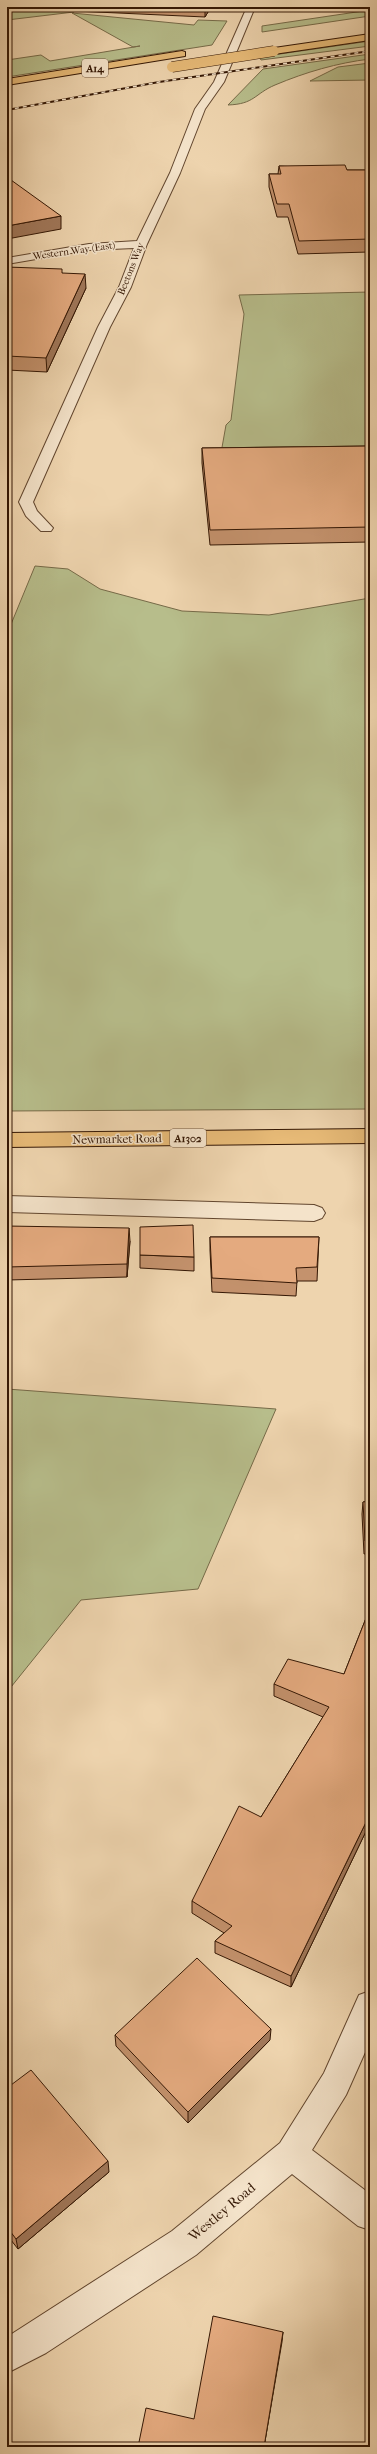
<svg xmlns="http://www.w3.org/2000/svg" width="377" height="2454" viewBox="0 0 377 2454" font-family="'IM FELL French Canon',serif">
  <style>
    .green { fill: #b7bd8b; stroke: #766a48 }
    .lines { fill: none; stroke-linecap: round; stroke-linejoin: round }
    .minor-casing { stroke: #62462e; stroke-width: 2 }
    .major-casing { stroke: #341704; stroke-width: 2 }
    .highway-casing { stroke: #341704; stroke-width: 2 }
    .minor { fill: #f4e3ca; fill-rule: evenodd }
    .major { fill: #e7ba77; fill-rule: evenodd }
    .highway { fill: #e7ba77; fill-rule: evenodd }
    .rail-casing { stroke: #341704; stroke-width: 2 }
    .rail { stroke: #f4e3ca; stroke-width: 1.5; stroke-dasharray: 4; stroke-linecap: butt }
    .highway-bridge-casing { stroke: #341704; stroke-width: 11; stroke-linecap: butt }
    .highway-bridge { stroke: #e7ba77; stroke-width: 10 }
    .wall { fill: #c4926d; stroke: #341704 }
    .shaded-wall { fill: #a07759; stroke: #341704 }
    .building { fill: #e4aa7f; stroke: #341704 }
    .labels { text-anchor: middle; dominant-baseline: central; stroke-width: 3; stroke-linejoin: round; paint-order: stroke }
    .far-street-label { font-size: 10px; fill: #341704; stroke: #f4e3ca }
    .shield { fill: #f4e3ca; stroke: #6e543f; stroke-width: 1 }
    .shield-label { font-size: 11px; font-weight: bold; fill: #341704 }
    .street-label { font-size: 12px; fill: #341704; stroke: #f4e3ca }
    .near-street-label { font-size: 14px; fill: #341704; stroke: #f4e3ca }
  </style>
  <rect width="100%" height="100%" fill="#eed4ae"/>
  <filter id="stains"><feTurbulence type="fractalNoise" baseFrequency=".005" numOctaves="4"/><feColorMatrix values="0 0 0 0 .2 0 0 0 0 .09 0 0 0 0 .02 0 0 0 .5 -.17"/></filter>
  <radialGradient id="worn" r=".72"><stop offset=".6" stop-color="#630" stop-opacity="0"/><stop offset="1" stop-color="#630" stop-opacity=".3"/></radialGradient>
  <g class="green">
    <path d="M23,7H50L74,12L7,20V14Z"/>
    <path d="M370,10V16L262,32V26Z"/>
    <path d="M72,13L194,25L198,20L227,21L212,45L7,77V60L41,55L50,61L140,46L133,47Z"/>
    <path d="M370,41V46L261,60L259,57Z"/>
    <path d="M370,54V59C337,63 306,72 275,85C254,94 255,104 228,105L263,69Z"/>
    <path d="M370,63V80L310,81L338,67Z"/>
    <path d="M370,292V452L221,453L226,425L231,420L244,314L239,295Z"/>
    <path d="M35,566L68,569L100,589L182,611L269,615L370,598V1109L7,1111V634Z"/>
    <path d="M7,1389L276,1409L198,1589L81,1600L7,1692Z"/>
  </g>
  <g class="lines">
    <defs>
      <g id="minor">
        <path d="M247,7H255L224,82L205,109L180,173L147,244L131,287L110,327L33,502L37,511L53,528L51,531H41L26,516L19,502L98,327L119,287L134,248L89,250L7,264V258L89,244L137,241L170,173L195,109L214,82Z"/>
        <path d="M7,1196L314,1205L322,1208L325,1213L322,1218L314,1221L7,1212Z"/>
        <path d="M370,1991V2041L346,2095L312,2150L370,2194V2230L358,2226L292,2174L196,2255L46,2353L7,2373V2337L172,2231L280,2143L324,2073L359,1995Z"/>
      </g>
      <path id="major" d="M370,1129V1143L7,1147V1133Z"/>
      <g id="highway">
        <path d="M370,34V40L274,54L269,51L274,48Z"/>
        <path d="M182,51L185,52V56L7,85V79Z"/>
      </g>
    </defs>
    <use href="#minor" class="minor-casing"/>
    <use href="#major" class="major-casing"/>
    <use href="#highway" class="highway-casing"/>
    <use href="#minor" class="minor"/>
    <use href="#major" class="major"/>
    <use href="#highway" class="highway"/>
    <defs>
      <path id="rail" d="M7,110L159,82L370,51"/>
    </defs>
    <use href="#rail" class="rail-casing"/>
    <use href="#rail" class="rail"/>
    <defs>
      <path id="highway-bridge" d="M172,67L274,51"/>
    </defs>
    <use href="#highway-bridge" class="highway-bridge-casing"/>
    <use href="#highway-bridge" class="highway-bridge"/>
  </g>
  <g class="wall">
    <path d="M53,7H211L205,17L53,10Z"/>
    <path d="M279,166L347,170H370V249L369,252L298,254L288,217H277L269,187V174H278Z"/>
    <path d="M7,267L62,273L86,288L47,372L7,370Z"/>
    <path d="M370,446V542L210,545L202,463V448Z"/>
    <path d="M7,1226L130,1241L127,1277L7,1280Z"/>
    <path d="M210,1237H319L317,1281H297L296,1296L212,1292L210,1250Z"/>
    <path d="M140,1255L194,1257V1271L140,1268Z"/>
    <path d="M370,1501V1553L364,1554L362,1514L363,1502Z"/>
    <path d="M370,1608V1823L291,1987L215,1953V1941L224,1933L192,1913V1901L261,1817L323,1717L274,1696V1684L344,1674Z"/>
    <path d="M115,2035L270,2040L188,2123L116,2046Z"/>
    <path d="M7,2088L109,2172L18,2249L7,2235Z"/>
  </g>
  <g class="shaded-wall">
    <path d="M207,7H211L205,17V10Z"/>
    <path d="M61,216V229L7,239V226Z"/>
    <path d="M85,274L86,288L47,372L46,358Z"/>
    <path d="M129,1228L130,1241L127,1277V1264Z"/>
    <path d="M370,1814V1823L291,1987V1976Z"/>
    <path d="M271,2029L270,2040L188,2123V2112Z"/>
    <path d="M108,2161L109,2172L18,2249L16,2239Z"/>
    <path d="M283,2332L282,2342L264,2447Z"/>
  </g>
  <g class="building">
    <path d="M146,7H207L205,10Z"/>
    <path d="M345,165L347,170H370V235L369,236L370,239L299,241L289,204H277L269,174H281L279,166Z"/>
    <path d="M7,180H11L61,216L7,226Z"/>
    <path d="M7,267L62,269V273L85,274L46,358L7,356Z"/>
    <path d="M370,446V527L210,530L202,448Z"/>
    <path d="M193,1225L194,1257L140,1255V1227Z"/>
    <path d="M7,1226L129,1228L127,1264L7,1267Z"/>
    <path d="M210,1237H319L317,1267L296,1268L297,1283L212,1278Z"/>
    <path d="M370,1501V1541H365L363,1502Z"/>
    <path d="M370,1608V1814L291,1976L215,1941L232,1926L192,1901L239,1806L261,1817L329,1707L274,1684L288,1659L344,1674Z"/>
    <path d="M197,1958L271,2029L188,2112L115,2035Z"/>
    <path d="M31,2070L108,2161L16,2239L7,2227V2088Z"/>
    <path d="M213,2316L283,2332L264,2447H138L146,2408L194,2419Z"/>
  </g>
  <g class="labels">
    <g class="far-street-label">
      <text transform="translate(74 251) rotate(-8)">Western Way (East)</text>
      <text transform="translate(131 269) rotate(-68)">Beetons Way</text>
    </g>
    <g class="shield">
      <rect x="82" y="59" width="26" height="18" rx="3"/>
      <rect x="170" y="1129" width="36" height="18" rx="3"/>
    </g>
    <g class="shield-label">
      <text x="95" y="68">A14</text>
      <text x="188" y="1138">A1302</text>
    </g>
    <g class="street-label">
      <text transform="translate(117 1139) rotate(-1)">Newmarket Road</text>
    </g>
    <g class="near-street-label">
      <text transform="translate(222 2212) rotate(-40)">Westley Road</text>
    </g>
  </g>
  <rect width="377" height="2454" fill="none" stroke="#eed4ae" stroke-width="24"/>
  <rect x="8" y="8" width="361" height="2438" fill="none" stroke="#341704" stroke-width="2"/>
  <rect x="12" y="12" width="353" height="2430" fill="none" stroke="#341704"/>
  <rect width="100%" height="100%" filter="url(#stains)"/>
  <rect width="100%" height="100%" fill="url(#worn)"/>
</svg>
